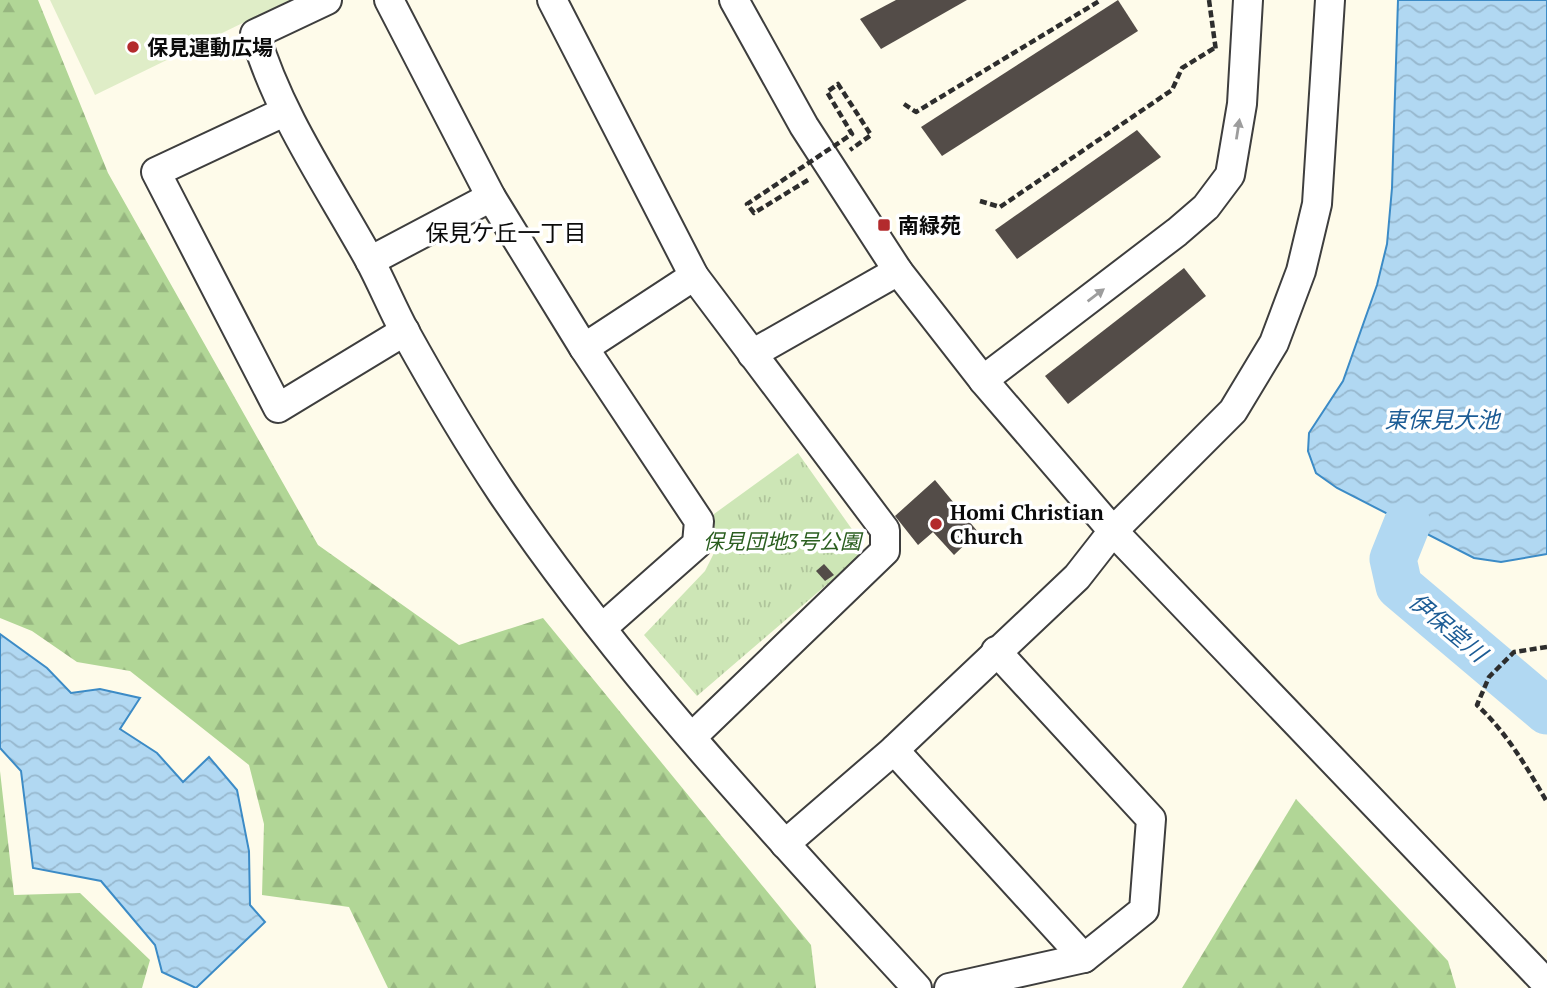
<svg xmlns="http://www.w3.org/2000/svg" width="1547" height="988" viewBox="0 0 1547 988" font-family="'PT Serif','Noto Sans JP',serif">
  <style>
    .forest { fill: url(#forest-firs) }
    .park { fill: url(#park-tufts) }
    .pitch { fill: #dfedc7 }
    .water { fill: url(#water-waves); stroke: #3c8bc6; stroke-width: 2 }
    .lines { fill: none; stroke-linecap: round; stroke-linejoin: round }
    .river { stroke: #b1d8f2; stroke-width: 47 }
    .building { fill: #534c48 }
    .minor-casing { stroke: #3e3e3e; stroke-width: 32 }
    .path { stroke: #2d2d2d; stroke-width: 4.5; stroke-dasharray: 7 3.5; stroke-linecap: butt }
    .minor { stroke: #fff; stroke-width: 28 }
    .path-bridge { stroke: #2d2d2d; stroke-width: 4.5; stroke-dasharray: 7 3.5; stroke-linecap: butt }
    .oneway { fill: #9d9d9d }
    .poi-dot { fill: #b32b2d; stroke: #fff; stroke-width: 2.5 }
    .labels { text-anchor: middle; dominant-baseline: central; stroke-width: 7; stroke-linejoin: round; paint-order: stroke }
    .poi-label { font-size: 21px; font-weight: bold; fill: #0b0b0b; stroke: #fff; text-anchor: start }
    .park-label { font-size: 21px; font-style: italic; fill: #2a5e1f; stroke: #fff }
    .neighbourhood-label { font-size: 23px; fill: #0b0b0b; stroke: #fff }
    .water-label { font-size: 23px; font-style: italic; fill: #1c5c95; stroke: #fff }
  </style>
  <defs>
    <pattern id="forest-firs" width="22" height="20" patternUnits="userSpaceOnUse" patternTransform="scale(1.75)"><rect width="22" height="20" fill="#b1d696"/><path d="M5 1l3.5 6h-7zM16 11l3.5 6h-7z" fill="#97b680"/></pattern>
    <pattern id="park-tufts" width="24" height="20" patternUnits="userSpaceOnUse" patternTransform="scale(1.75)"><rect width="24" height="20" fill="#cde6b6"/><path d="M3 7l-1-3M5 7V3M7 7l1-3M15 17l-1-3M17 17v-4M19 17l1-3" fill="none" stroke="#afc49b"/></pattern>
    <pattern id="water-waves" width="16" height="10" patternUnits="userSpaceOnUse" patternTransform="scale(1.75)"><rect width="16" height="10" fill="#b1d8f2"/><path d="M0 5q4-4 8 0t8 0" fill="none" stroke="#97b8ce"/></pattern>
  </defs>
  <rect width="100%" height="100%" fill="#fefbea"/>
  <g class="forest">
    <path d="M0,0H38L108,173L318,545L459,645L543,618L811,945L816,988H388L349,907L262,895L264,824L249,765L130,671L77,662L32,631L0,618Z"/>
    <path d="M0,771L14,895L80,893L150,960L142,988H0Z"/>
    <path d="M1296,799L1448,961L1456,988H1182Z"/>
  </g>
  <path class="park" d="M798,453L861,542L860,556L697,696L644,635L705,571L715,551L714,514Z"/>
  <path class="pitch" d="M50,0H290L95,95Z"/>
  <g class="water">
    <path d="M1398,0H1547V554L1501,562L1474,558L1337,488L1316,473L1308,451L1309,433L1343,381L1377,285L1387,244L1392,188Z"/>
    <path d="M0,634L47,668L71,693L100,689L140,698L120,729L157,753L183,782L209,757L237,790L249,851L250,905L265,922L196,988L162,972L155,945L101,881L33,868L21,771L0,748Z"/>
  </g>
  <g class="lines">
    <path class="river" d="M1407,524L1393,559L1399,586L1547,711"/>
  </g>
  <g class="building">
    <path d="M896,0H967L881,49L860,19Z"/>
    <path d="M1118,0L1138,31L942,156L921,127Z"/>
    <path d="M1137,130L1161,157L1017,259L995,230Z"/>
    <path d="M1184,268L1206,296L1068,404L1045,376Z"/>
    <path d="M935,480L978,532L954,555L933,532L918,545L895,516Z"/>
    <path d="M824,564L834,575L825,581L816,571Z"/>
  </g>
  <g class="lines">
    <defs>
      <g id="minor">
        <path d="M327,0L255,34C279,115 328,185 369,259C382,283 392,308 405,332C435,386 468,442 502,493C623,672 772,830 917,988"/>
        <path d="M389,0L491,197L584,348L699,521L697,544L602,628"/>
        <path d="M552,0L694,276L885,530V551L692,737"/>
        <path d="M734,0L804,126L898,271L983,380L1113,531L1547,984"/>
        <path d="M284,112L156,172L278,408L405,331"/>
        <path d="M370,261L491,197"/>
        <path d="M584,348L694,276"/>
        <path d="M752,354L898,271"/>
        <path d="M983,380L1177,232L1206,207L1230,175L1242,104L1248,0"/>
        <path d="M894,750L1084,958"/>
        <path d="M785,844L894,750L1077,577L1113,531L1233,411L1274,343L1301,271L1317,204L1330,0"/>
        <path d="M949,988L1084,958L1144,910L1151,819L996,651"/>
      </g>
    </defs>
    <use href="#minor" class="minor-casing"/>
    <g class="path">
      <path d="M1209,0L1216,51"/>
      <path d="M904,104L916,112L1101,0"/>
      <path d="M980,201L1000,207L1172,90L1182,68L1216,47"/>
      <path d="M1547,647L1514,652L1489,677L1477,705C1507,733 1526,766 1547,802"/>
    </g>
    <use href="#minor" class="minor"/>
    <path class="path-bridge" d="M808,180L754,213L747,204L852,134L827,92L838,84L871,135L850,150"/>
  </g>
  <defs><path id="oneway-solid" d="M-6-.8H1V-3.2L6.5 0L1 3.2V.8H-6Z" transform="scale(1.75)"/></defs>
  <g class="oneway">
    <use href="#oneway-solid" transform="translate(1238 129) rotate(-81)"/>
    <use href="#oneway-solid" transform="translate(1096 295) rotate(-37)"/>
  </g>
  <g class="poi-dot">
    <circle cx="133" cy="47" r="7"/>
    <rect x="877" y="218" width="14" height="14" rx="3.5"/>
    <circle cx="936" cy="524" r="7"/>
  </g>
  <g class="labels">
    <g class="poi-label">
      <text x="147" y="47">保見運動広場</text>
      <text x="898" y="225">南緑苑</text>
      <text x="950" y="512">Homi Christian<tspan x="950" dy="24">Church</tspan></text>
    </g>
    <g class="park-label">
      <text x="782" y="541">保見団地3号公園</text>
    </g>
    <g class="neighbourhood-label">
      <text x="506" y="232">保見ケ丘一丁目</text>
    </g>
    <g class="water-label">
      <text x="1442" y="419">東保見大池</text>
      <text transform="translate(1448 627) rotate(40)">伊保堂川</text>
    </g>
  </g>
</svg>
